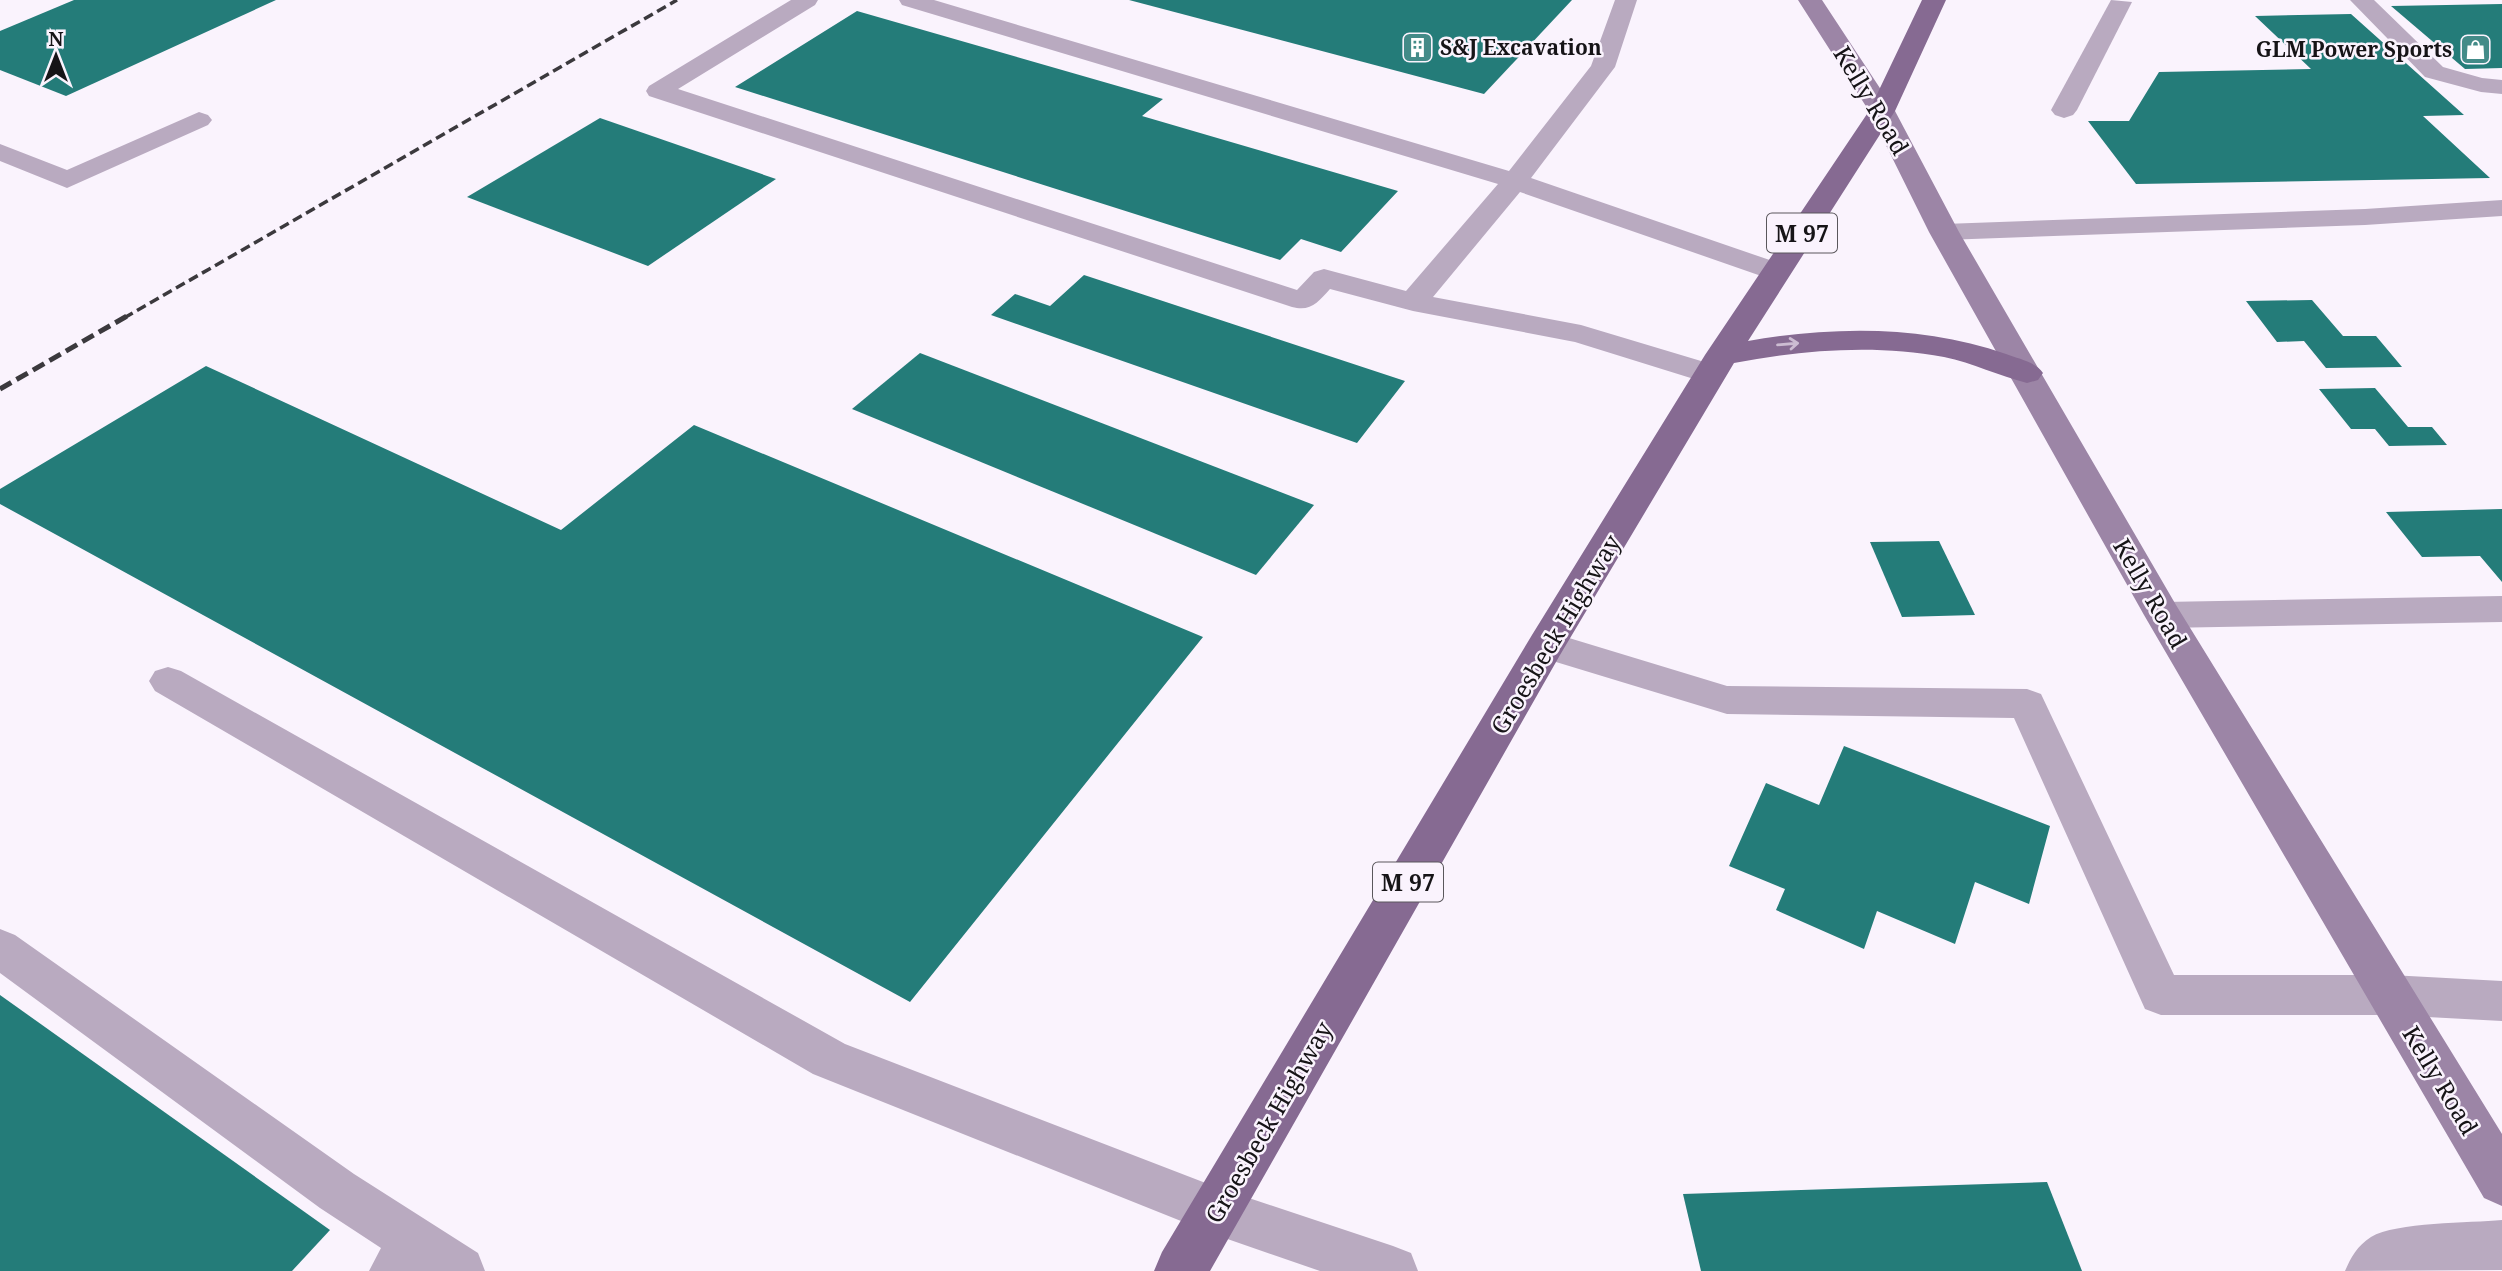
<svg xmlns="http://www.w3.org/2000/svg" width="2502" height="1271" viewBox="0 0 2502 1271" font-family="'Noto Serif',serif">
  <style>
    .building { fill: #247c79 }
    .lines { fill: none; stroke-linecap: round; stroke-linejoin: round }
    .lane { fill: #b9aac0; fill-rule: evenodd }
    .secondary { fill: #9c85a6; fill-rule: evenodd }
    .primary { fill: #866a92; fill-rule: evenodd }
    .rail-far1 { stroke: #3b393d; stroke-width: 3.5; stroke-dasharray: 10 5; stroke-linecap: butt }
    .rail { stroke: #3b393d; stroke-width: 5; stroke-dasharray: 13 6; stroke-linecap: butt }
    .oneway { stroke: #ccbcd2 }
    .labels { text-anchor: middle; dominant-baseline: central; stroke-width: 5; stroke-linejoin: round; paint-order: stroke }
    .far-poi-label { font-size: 21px; font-weight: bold; fill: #161417; stroke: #faf3fd; text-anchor: start }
    .shield { fill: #faf3fd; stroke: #5a575c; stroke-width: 2 }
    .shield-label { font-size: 23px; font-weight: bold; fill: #161417 }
    .street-label { font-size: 24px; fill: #161417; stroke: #faf3fd }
  </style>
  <rect width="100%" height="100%" fill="#faf3fd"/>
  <g class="building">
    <path d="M74,0H276L66,96L0,70V31Z"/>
    <path d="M1129,0H1572L1484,94Z"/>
    <path d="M2502,4V68L2465,69L2391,6Z"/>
    <path d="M857,11L1163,99L1142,116L1398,191L1341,252L1301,239L1280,260L735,87Z"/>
    <path d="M2351,14L2464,115L2423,116L2490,178L2136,184L2088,121H2129L2159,72L2311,69L2255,16Z"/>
    <path d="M600,118L776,179L648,266L467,197Z"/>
    <path d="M1084,275L1405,381L1357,443L991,315L1015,294L1050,306Z"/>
    <path d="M2312,300L2343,336H2376L2402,367L2326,368L2304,341L2277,342L2246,301Z"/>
    <path d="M920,353L1314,505L1256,575L852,409Z"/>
    <path d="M206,366L561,530L694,425L1203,637L910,1002L0,504V489Z"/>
    <path d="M2375,388L2408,427H2432L2447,445L2389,446L2375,429H2351L2319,389Z"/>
    <path d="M2502,509V582L2480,556L2422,557L2386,512Z"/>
    <path d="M1939,541L1975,615L1902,617L1870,542Z"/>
    <path d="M1844,746L2050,826L2029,904L1975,882L1955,944L1877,911L1864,949L1776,910L1785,889L1729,866L1766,783L1819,805Z"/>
    <path d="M0,995L330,1230L292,1271H0Z"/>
    <path d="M2047,1182L2082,1271H1701L1683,1194Z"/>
  </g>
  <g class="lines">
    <g class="lane">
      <path d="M791,0H818L815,5L678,89L1297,290L1314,272L1324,269L1406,291L1498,184L902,5L899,0H934L1509,171L1591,66L1615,0H1637L1615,67L1531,178L1787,266L1791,272L1787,278L1777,281L1767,278L1520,192L1433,297L1581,325L1721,367L1726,374L1721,381L1710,384L1575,342L1413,311L1330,289C1318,302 1311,312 1292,307L649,96L646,91L649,86Z"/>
      <path d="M2111,0L2132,2L2077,110L2073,115L2064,118L2055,115L2051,110Z"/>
      <path d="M2350,0H2374L2443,67L2482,78L2502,80V94L2481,92L2425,77Z"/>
      <path d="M199,112L208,115L212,120L208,125L67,188L0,161V144L67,170Z"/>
      <path d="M2502,200V216L2365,225L1944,240L1934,238L1930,232L1934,226L1944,224L2365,209Z"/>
      <path d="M2502,596V622L2163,628L2150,624L2145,615L2150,606L2163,602Z"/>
      <path d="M1546,631L1727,686L2027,689L2041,694L2174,975H2390L2502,981V1021L2390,1015H2161L2145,1009L2014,718L1727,714L1533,655L1528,645L1533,635Z"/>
      <path d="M168,667L181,671L845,1044L1216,1187L1393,1246L1411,1253L1418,1271H1320L1216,1235L813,1074L155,691L149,681L155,671Z"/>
      <path d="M0,929L15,935L354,1174L478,1253L485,1271H369L381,1248L320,1208L0,973Z"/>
      <path d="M2502,1220V1270L2345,1271C2351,1257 2357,1246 2371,1237C2396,1222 2470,1223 2502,1220Z"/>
    </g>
    <path class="secondary" d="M1798,0H1822L1895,111L1959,232L2176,605L2502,1134V1206L2484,1198L2144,615L1929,232L1869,111Z"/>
    <path class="primary" d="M1922,0H1946L1895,111L1748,341C1833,326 1924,325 2006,354C2019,359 2036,362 2043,373L2038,380L2027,383C1999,376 1973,363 1944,357C1874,344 1803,350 1734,363L1560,655L1210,1271H1154L1162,1252L1532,635L1705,355L1869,111Z"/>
    <path class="rail-far1" d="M124,318L677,0"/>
    <path class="rail" d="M0,389L127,316"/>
  </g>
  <defs><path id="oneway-shaft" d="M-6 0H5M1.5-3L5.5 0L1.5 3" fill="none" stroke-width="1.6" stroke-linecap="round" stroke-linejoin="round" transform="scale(1.75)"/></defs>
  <use class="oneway" href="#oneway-shaft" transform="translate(1788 344) rotate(-5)"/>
  <defs>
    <symbol id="building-square" viewBox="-11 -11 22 22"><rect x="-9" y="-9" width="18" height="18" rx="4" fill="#438b88" stroke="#faf3fd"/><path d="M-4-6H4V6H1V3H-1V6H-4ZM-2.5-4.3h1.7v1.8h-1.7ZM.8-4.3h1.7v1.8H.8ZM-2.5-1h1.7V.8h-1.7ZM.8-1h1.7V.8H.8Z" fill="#fff"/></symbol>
    <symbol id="shop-square" viewBox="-11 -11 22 22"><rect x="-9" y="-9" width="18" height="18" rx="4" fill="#438b88" stroke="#faf3fd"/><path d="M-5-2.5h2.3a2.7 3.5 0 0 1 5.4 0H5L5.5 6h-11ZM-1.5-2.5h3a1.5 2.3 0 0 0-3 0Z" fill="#fff"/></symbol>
  </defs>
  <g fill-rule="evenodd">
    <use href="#building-square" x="1400" y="30" width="35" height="35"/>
    <use href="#shop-square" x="2458" y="32" width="35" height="35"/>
  </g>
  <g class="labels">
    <g class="far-poi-label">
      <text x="1440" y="47">S&amp;J Excavation</text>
      <text x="2452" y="49" text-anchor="end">GLM Power Sports</text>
    </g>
    <g class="shield">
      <rect x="1767" y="213.5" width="70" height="39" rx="5"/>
      <rect x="1373" y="862.5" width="70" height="39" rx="5"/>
    </g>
    <g class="shield-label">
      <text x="1802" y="233">M 97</text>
      <text x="1408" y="882">M 97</text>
    </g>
    <g class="street-label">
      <text transform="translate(1872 100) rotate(59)">Kelly Road</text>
      <text transform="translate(2151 593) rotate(60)">Kelly Road</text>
      <text transform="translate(1555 634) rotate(-59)">Groesbeck Highway</text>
      <text transform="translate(2441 1080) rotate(59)">Kelly Road</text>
      <text transform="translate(1268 1122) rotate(-60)">Groesbeck Highway</text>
    </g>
  </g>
  <g transform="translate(56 56)" stroke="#faf3fd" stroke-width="5" paint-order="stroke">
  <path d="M0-5L12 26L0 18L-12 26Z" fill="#161417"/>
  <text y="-10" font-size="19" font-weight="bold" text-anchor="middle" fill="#161417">N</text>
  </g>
</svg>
